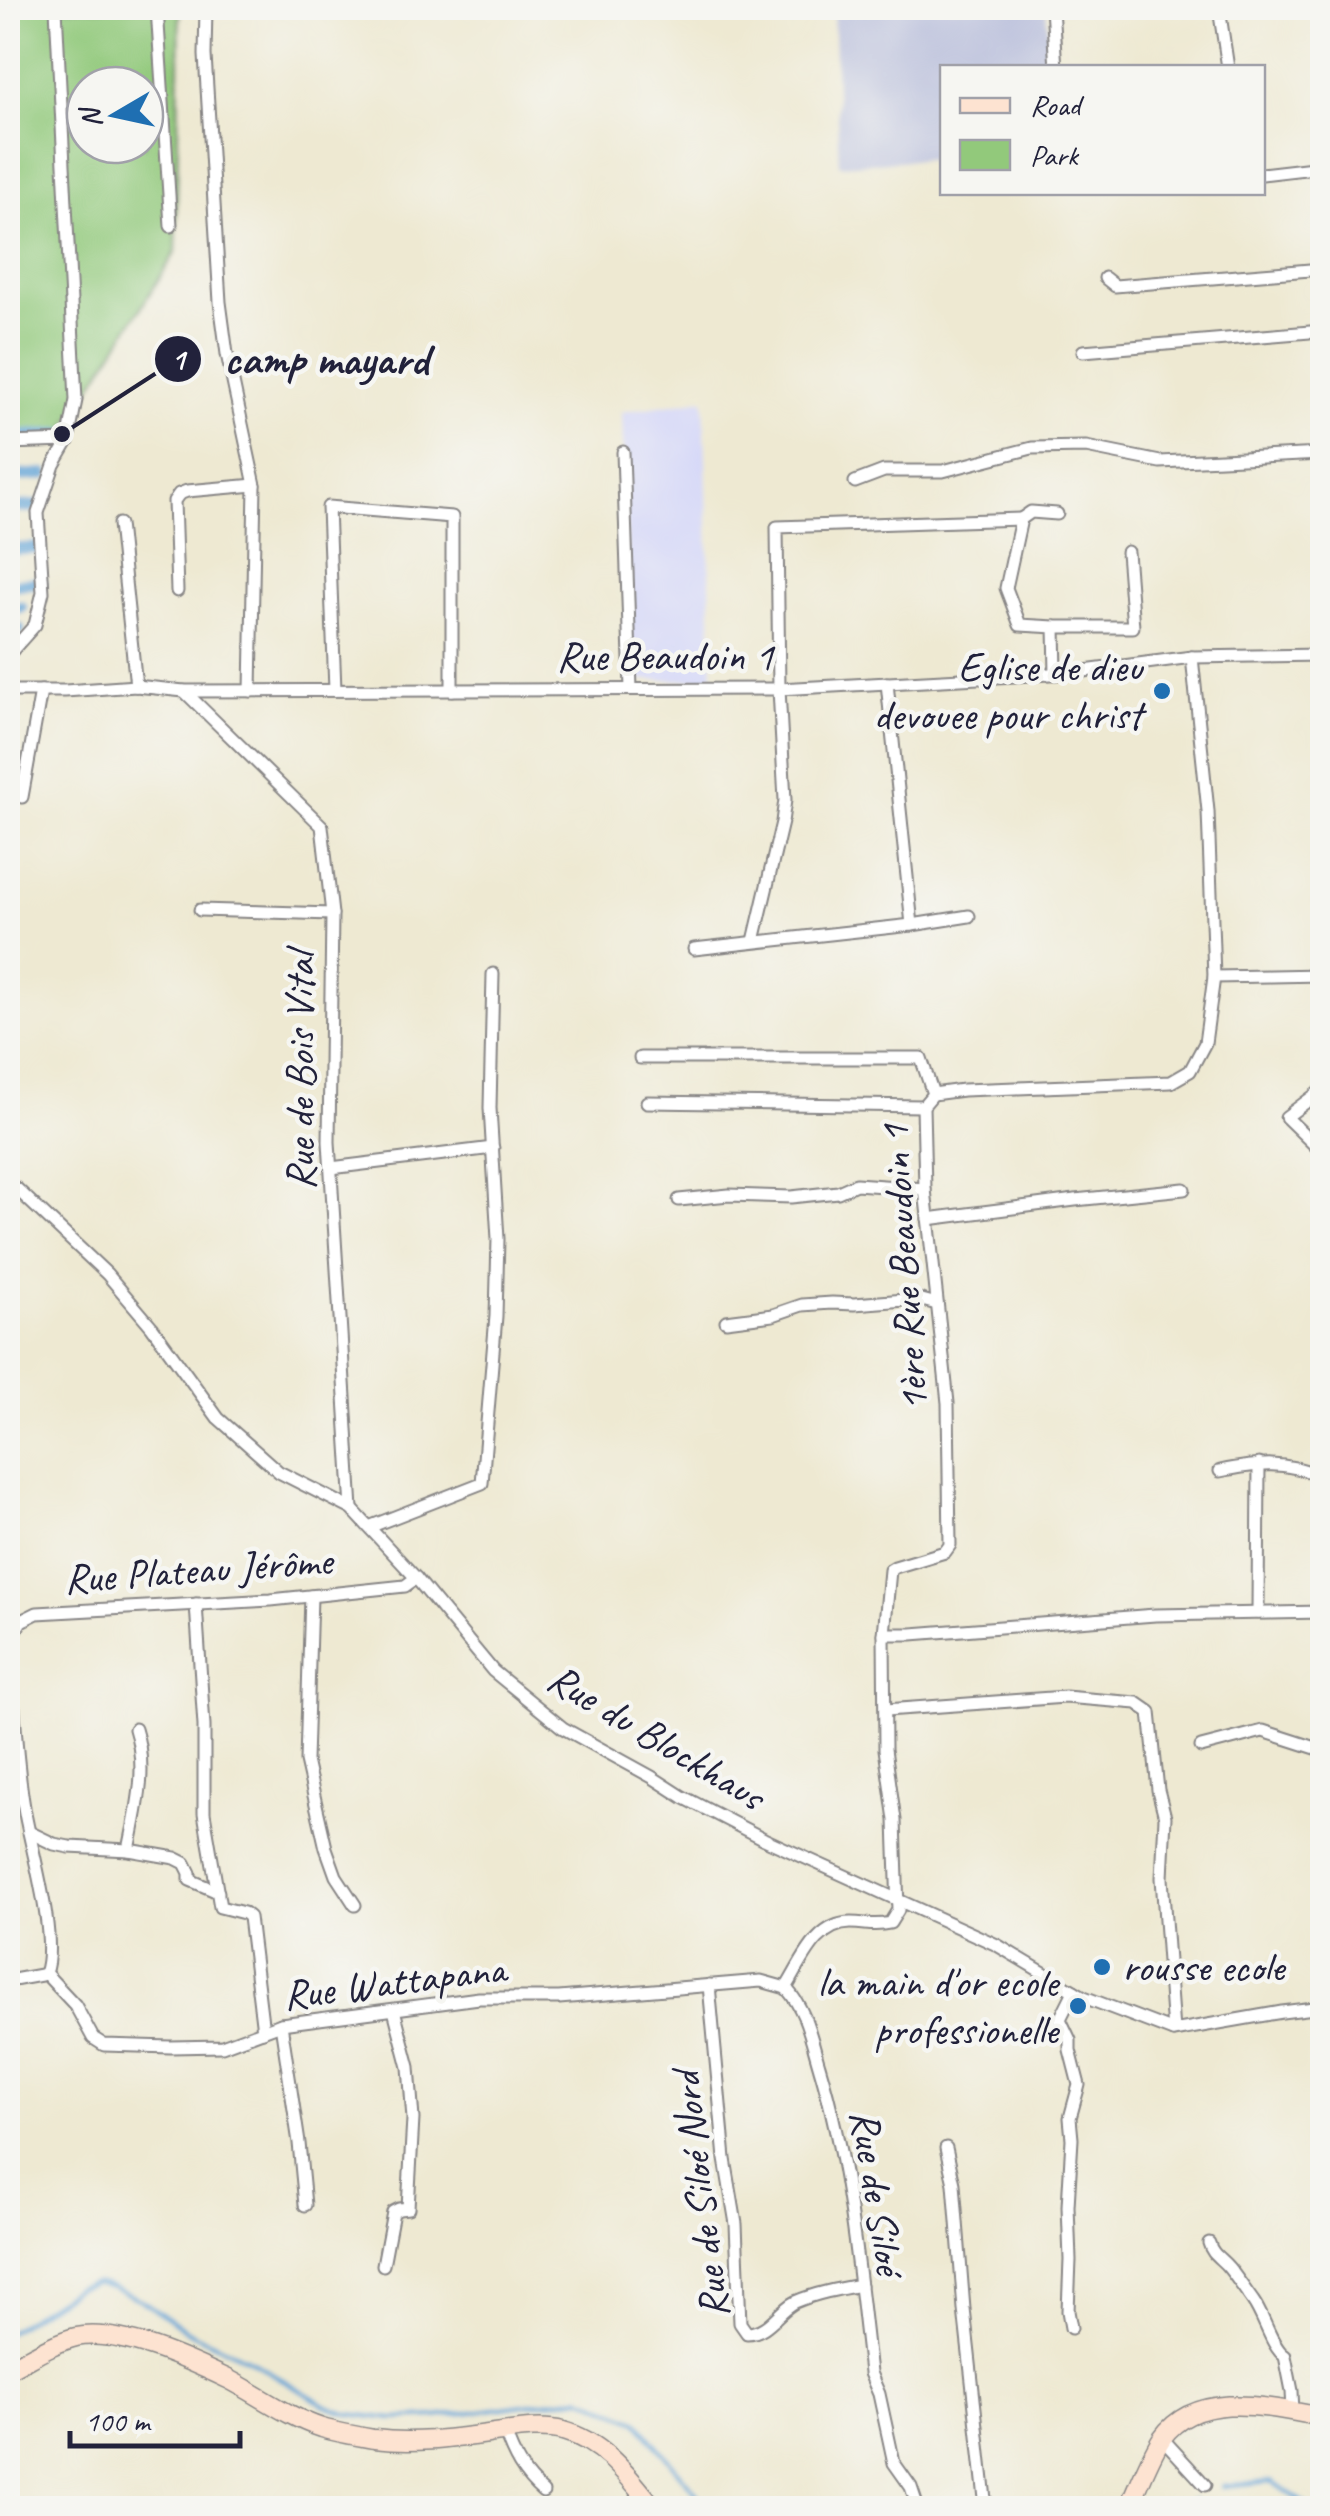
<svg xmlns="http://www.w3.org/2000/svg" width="1330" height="2516" viewBox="0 0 1330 2516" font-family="Caveat,sans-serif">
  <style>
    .built { fill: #d6d8f8 }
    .industrial { fill: #bec3dd }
    .green { fill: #92c97b; stroke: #5a765b; stroke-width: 2.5; fill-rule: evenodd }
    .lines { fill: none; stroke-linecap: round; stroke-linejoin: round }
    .stream { stroke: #63a4d6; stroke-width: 4 }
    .canal { stroke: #63a4d6; stroke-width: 12 }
    .street-casing { stroke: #888686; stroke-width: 15 }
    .secondary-casing { stroke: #888686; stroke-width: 21 }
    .street { stroke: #fff; stroke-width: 11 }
    .secondary { stroke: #fde3d1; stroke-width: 18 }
    .poi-dot { fill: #1f6fb2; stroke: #f6f6f2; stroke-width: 4 }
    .labels { text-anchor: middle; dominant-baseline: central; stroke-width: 9; stroke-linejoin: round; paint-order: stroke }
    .street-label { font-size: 42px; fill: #22223b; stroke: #f6f6f2 }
    .poi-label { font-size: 42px; fill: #22223b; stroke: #f6f6f2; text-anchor: end }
    .leader { fill: none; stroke: #22223b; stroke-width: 4 }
    .callout-dot { fill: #22223b; stroke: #f6f6f2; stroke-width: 4 }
    .mark-label { font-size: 30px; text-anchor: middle; font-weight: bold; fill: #fff }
    .callout-label { font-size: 45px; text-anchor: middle; font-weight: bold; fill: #22223b; stroke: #f6f6f2; stroke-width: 9; stroke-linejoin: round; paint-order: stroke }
  </style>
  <rect width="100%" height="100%" fill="#f6f6f2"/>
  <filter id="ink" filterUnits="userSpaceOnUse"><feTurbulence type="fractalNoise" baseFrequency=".01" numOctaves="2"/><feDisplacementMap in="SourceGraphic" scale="20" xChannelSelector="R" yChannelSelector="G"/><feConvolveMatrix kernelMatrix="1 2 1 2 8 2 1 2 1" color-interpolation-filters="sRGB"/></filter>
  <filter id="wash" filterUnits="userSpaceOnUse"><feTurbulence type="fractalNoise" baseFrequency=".0048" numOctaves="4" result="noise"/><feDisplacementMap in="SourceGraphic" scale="40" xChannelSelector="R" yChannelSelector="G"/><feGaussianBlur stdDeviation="2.25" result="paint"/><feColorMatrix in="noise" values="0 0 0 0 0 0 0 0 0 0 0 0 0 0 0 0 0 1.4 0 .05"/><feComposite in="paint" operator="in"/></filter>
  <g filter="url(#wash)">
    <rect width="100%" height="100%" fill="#eee9d2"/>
    <path class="built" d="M704,399L713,680H632L622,412Z"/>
    <path class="industrial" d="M833,8H1046L1050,67L942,68V158L839,165Z"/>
    <path class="green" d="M8,8H180L176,252L63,432L8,434ZM85,85H145V145H85Z"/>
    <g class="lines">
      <g class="stream">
        <path d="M8,2332L78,2287L95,2283L112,2287L141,2300L189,2332L250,2360L325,2405L349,2414L394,2419L436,2417L582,2397L637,2421L708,2508"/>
        <path d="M1222,2486L1271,2481L1311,2508"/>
        <path d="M1191,2508L1194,2499"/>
      </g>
      <g class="canal">
        <path d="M8,437L62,434"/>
        <path d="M8,477L44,474"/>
        <path d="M8,508L36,506"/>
        <path d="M8,550L38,548"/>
        <path d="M8,585L41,582"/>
        <path d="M8,608L21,607"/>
        <path d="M8,630L19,629"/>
      </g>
    </g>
  </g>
  <g filter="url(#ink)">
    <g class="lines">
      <defs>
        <g id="street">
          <path d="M157,8L171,226"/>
          <path d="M206,8L205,55L220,302L227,354L255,485L251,691"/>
          <path d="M1052,8L1056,68"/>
          <path d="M1219,8L1228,68"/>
          <path d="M1262,174L1322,167"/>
          <path d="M1105,278L1115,286L1322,269"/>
          <path d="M1083,351L1322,331"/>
          <path d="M8,443L68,441"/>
          <path d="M623,452L631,689"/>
          <path d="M855,482L884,471H943L1032,448L1086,447L1160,462L1322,454"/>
          <path d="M119,524L136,686"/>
          <path d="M177,591L174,501L179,494L187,491L255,485"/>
          <path d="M1055,627H1133L1127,552"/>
          <path d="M8,655L35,625L43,592L38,513L54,465L68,441L76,400L56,8"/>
          <path d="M1056,674L1055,627L1020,625L1006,588L1021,519L1031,512L1057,514"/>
          <path d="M887,683L912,925"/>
          <path d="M335,690L328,507L452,517V690"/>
          <path d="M8,691H65L136,686L184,691L779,689L1069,673L1192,657L1322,655"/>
          <path d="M184,691L322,826L332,914L329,1142L352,1509"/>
          <path d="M22,797L41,691"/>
          <path d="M200,910L332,914"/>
          <path d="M754,941L782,822L785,800L779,689L777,527L1021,519"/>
          <path d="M694,949L912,925L969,916"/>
          <path d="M1214,977L1322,975"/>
          <path d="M640,1058H921L933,1094"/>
          <path d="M1322,1090L1286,1117L1322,1152"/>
          <path d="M647,1102L923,1106"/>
          <path d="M331,1168L493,1148"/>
          <path d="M8,1183L17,1189L107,1274L152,1327L218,1418L279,1472L352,1509L416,1578L493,1671L563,1728L652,1777L683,1797L764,1839L997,1945L1084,1997L1173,2031L1282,2012L1322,2007"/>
          <path d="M679,1200L729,1195L791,1197L838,1192L856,1184L925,1189"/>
          <path d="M928,1219L1075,1200L1184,1189"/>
          <path d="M726,1321L773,1315L802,1305L832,1303L854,1304L918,1299L937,1304"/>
          <path d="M1220,1471C1261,1463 1283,1461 1322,1476"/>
          <path d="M369,1527L482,1483L496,1316L498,1239L490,1108L493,974"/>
          <path d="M311,1596L306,1761L326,1848L336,1876L355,1905"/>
          <path d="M196,1604L204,1726V1813L220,1907L244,1913L249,1917L263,2031"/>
          <path d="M1258,1613L1259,1464"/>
          <path d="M884,1634H912L1155,1615L1322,1612"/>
          <path d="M886,1710L1065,1697L1137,1703L1150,1712L1158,1790L1165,1817L1162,1878L1173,2031"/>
          <path d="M1201,1747L1263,1731L1322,1750"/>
          <path d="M29,1832L54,1844L69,1847L129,1850L175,1858L185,1863L190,1873V1880L218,1892"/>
          <path d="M129,1850C137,1809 148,1769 135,1729"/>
          <path d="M45,1973L75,2005L93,2038L104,2045L171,2047L222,2046L281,2024L479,1998H559L761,1981L786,1988"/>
          <path d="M8,1981L41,1975L45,1973C58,1939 32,1852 25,1813C15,1757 14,1699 9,1643L21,1621L37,1613L271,1600L405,1586L416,1578"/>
          <path d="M709,1985L725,2159L736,2224L740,2323L747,2333C768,2333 778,2311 795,2302C816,2293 838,2289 860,2285"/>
          <path d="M786,1988C802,1963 816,1923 851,1923C867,1923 873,1927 890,1923L898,1910L895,1820L885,1749L884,1634L890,1570L895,1567L945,1552L950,1545L948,1403L925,1189L923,1106L933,1094L963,1090L1171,1082L1190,1071L1205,1043L1214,977L1208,811L1192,657"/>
          <path d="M786,1988C806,2010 811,2038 819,2065C849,2165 858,2270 870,2373L879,2394L894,2463L911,2487L918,2508"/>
          <path d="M281,2024L299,2143L305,2205"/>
          <path d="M946,2148L954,2184L964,2309L986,2508"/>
          <path d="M1209,2243C1212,2255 1221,2258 1229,2268C1237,2278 1245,2290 1253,2301C1264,2316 1272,2348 1285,2356L1292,2391L1293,2412"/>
          <path d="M383,2265L393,2212L399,2209L408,2208L413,2119L409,2067L394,2010"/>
          <path d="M1071,2328L1068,2311L1070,2260L1068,2206L1072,2139L1070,2118L1079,2085L1070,2050V2040L1060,2019L1074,1991"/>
          <path d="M505,2432C513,2456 523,2475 543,2492"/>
          <path d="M1162,2438L1205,2485"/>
        </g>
        <g id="secondary">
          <path d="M8,2369C30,2358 52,2343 76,2337C120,2328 188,2360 228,2379C259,2395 288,2417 322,2428C339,2433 357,2436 374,2439C412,2444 450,2439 488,2434C512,2431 539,2425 563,2431C604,2442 629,2477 654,2508"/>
          <path d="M1129,2508C1138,2488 1150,2456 1162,2438C1198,2388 1272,2408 1322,2417"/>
        </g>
      </defs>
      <use href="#street" class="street-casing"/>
      <use href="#secondary" class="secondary-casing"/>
      <use href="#street" class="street"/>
      <use href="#secondary" class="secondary"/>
    </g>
  </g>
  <g class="poi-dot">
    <circle cx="1162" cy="691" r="10"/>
    <circle cx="1102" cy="1967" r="10"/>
    <circle cx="1078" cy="2006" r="10"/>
  </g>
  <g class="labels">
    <g class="street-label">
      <text x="665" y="656">Rue Beaudoin 1</text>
      <text transform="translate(300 1071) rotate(-90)">Rue de Bois Vital</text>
      <text transform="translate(904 1268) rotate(-94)">1ère Rue Beaudoin 1</text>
      <text transform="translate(198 1570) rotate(-4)">Rue Plateau Jérôme</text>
      <text transform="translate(656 1737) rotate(31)">Rue du Blockhaus</text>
      <text transform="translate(394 1982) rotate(-7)">Rue Wattapana</text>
      <text transform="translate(877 2192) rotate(81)">Rue de Siloé</text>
      <text transform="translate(700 2195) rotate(-97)">Rue de Siloé Nord</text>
    </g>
    <g class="poi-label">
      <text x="1142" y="667">Eglise de dieu<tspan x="1142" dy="48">devouee pour christ</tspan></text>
      <text x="1122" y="1967" text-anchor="start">rousse ecole</text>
      <text x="1058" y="1982">la main d'or ecole<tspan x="1058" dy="48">professionelle</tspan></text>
    </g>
  </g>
  <path class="leader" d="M62 434L178 359"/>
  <g class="callout-dot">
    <circle cx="62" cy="434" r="10"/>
    <circle cx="178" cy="359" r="25"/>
  </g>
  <g class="mark-label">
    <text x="178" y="369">1</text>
  </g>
  <g class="callout-label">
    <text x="326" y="374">camp mayard</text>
  </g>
  <rect width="1330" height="2516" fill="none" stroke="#f6f6f2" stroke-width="40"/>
  <rect x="940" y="65" width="325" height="130" fill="#f6f6f2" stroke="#a1a1a9" stroke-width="2.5"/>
  <rect x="960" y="98" width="50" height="15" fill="#fde3d1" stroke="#a1a1a9" stroke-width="2.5"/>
  <text x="1030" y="115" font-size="30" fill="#22223b">Road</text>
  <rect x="960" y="140" width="50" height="30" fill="#92c97b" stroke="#a1a1a9" stroke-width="2.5"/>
  <text x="1030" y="165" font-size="30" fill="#22223b">Park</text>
  <g transform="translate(115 115) rotate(261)"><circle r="48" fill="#f6f6f2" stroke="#a1a1a9" stroke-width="2.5"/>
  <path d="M0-8L18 38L0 25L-18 38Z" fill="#1f6fb2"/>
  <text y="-15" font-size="28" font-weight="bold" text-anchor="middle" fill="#22223b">N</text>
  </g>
  <path d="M70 2431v15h170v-15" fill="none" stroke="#22223b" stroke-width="5"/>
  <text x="85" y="2431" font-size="30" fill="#22223b" stroke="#f6f6f2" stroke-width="8" paint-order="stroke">100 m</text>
</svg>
